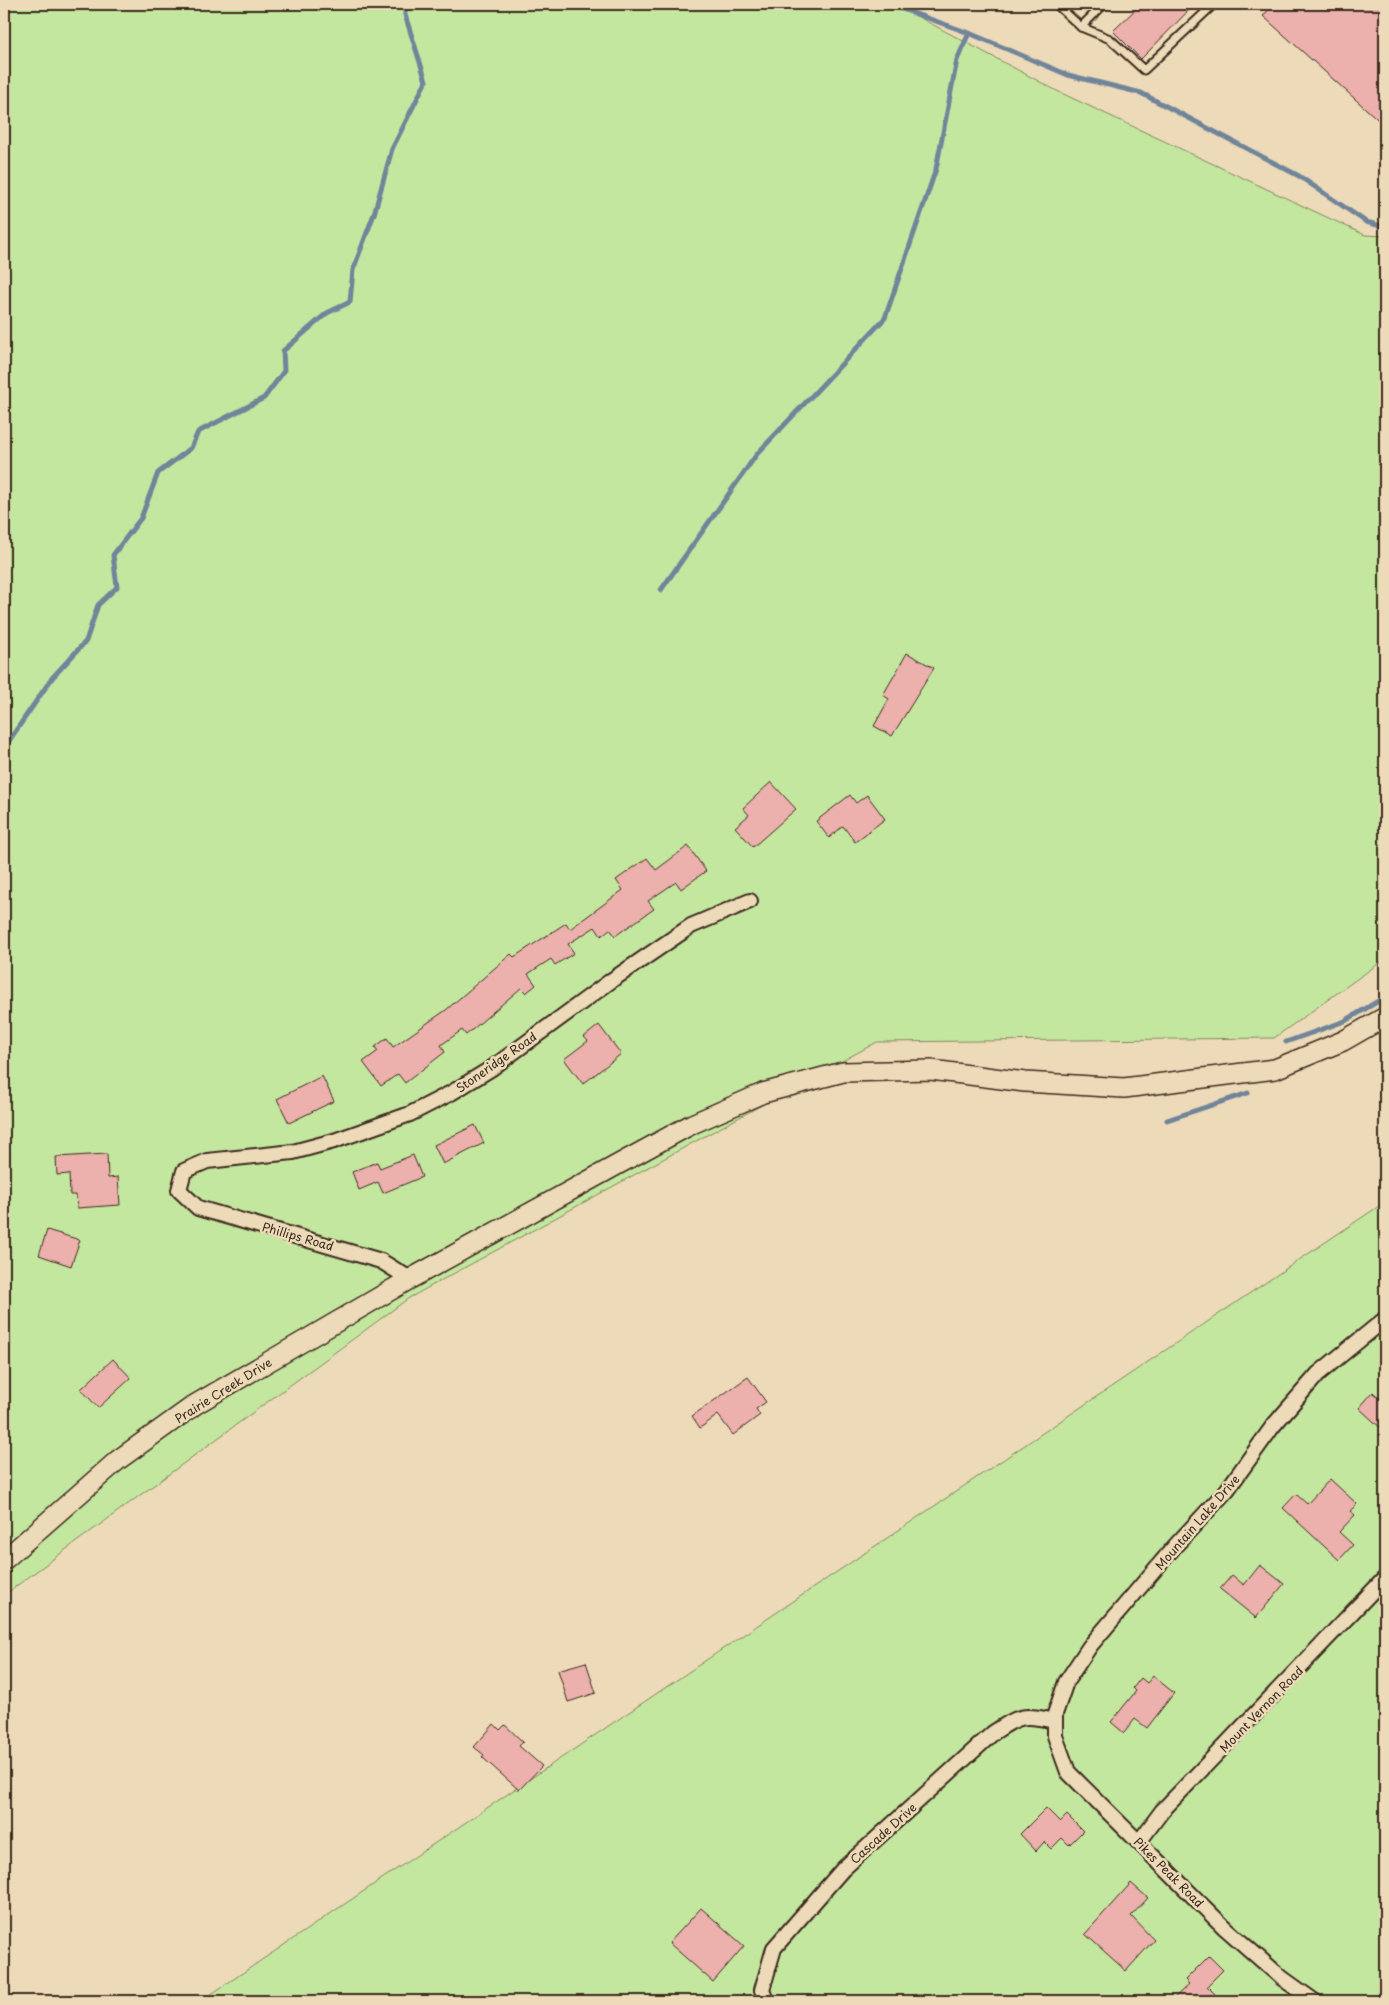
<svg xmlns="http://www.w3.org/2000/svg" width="1389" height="2005" viewBox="0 0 1389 2005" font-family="'Playpen Sans',sans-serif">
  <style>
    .green { fill: #c4e7a0; stroke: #80885f }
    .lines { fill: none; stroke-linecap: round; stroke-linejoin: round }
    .stream { stroke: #70859a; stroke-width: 5 }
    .building { fill: #ecb0ad; stroke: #3b2a1e }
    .service-casing { stroke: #3b2a1e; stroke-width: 11 }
    .minor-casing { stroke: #3b2a1e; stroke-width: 18 }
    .secondary-casing { stroke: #3b2a1e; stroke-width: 22 }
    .service { stroke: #eddab8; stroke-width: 7 }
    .minor { stroke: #eddab8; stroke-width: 14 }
    .secondary { stroke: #eddab8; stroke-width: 19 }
    .labels { text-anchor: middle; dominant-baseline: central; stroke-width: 5; stroke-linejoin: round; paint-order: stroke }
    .street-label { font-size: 12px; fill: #3b2a1e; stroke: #eddab8 }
  </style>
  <rect width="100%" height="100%" fill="#eddab8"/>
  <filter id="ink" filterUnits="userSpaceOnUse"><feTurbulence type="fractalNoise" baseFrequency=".02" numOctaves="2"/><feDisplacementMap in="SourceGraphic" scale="10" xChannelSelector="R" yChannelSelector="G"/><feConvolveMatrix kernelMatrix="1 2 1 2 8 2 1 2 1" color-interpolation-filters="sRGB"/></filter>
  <g filter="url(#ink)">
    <g class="green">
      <path d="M4,4H894L1059,92L1365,235L1385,236V959L1274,1038L877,1042L409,1298L4,1595Z"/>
      <path d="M1385,1202V2001H201Z"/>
    </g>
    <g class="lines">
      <g class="stream">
        <path d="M888,4L969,33L1068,75L1141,93L1299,176L1366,222L1385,227"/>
        <path d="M661,590L757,454L885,318L936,169L957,60L969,33"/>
        <path d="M4,748L52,678L86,641L98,605L117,587L113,555L141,518L158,473L191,448L198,432L264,398L284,371L283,351L327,313L350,302L353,270L374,214L392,149L426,81L405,15V4"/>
        <path d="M1286,1042L1345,1021L1385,997"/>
        <path d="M1167,1120L1248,1093"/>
      </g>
    </g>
    <g class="building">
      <path d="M1141,4H1195L1141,59L1113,31Z"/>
      <path d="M1274,4H1385V126L1263,16Z"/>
      <path d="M907,653L934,668L892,736L874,726L889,699L883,695Z"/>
      <path d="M771,782L796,809L753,847L735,827L749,815L743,808Z"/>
      <path d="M850,795L856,803L867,795L885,819L855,842L843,826L829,838L816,821Z"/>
      <path d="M688,846L706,871L681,889L676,882L648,901L654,909L615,936L610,929L601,936L595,927L568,944L574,953L555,965L551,959L528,974L536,985L526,993L521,988L466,1035L462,1030L441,1045L445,1052L405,1083L398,1074L381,1086L363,1062L378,1051L375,1047L387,1038L393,1047L446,1010L511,954L514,957L566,923L570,929L623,890L616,880L647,858L656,870Z"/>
      <path d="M599,1025L621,1054L583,1084L564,1059L588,1041L584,1037Z"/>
      <path d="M322,1076L334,1101L289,1123L277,1099Z"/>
      <path d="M475,1125L484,1143L443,1164L434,1145Z"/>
      <path d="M107,1154L108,1178L118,1177L120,1205L77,1208L76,1195H70L69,1174L57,1175L56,1157Z"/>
      <path d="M413,1155L422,1177L383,1193L378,1182L359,1190L352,1172L377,1162L380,1168Z"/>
      <path d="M47,1230L80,1240L71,1266L39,1255Z"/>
      <path d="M113,1359L131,1378L98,1408L81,1389Z"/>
      <path d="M748,1377L766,1402L756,1409L760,1415L733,1435L718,1415L700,1428L692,1416Z"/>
      <path d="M1373,1392L1385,1403V1432L1359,1408Z"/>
      <path d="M1330,1479L1357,1504L1350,1511L1355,1515L1339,1532L1353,1545L1339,1560L1283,1508L1296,1494L1307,1504Z"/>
      <path d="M1260,1565L1284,1584L1256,1618L1220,1589L1232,1575L1244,1585Z"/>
      <path d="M586,1662L596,1693L568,1702L558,1670Z"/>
      <path d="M1153,1676L1174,1693L1147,1728L1135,1719L1124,1733L1111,1722L1136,1691L1133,1688L1141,1678L1147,1683Z"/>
      <path d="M494,1724L500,1730L505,1725L523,1742L519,1746L542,1766L519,1790L482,1757L484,1755L474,1747Z"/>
      <path d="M1046,1808L1060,1822L1067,1815L1083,1831L1069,1845L1062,1838L1051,1849L1044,1842L1036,1851L1020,1834Z"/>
      <path d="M1131,1883L1148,1898L1131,1916L1154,1940L1126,1971L1085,1934Z"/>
      <path d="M701,1908L744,1946L713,1982L669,1943Z"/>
      <path d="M1209,1956L1223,1970L1207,1986L1222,2001H1171L1189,1984L1185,1980Z"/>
    </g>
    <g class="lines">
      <defs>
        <g id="service">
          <path d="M1056,4L1081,27L1110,39L1144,70L1214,4"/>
          <path d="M1081,27L1104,4"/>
        </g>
        <g id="minor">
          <path d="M410,1279L381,1261L198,1208L179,1190L184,1171L207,1161L293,1152L334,1141L410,1114L451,1093L492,1068L612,980L691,926L750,901"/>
          <path d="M1139,1842L1162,1811L1385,1578"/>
          <path d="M766,2001L762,1990L774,1948L843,1869L993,1733C1019,1715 1024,1714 1054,1721"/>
          <path d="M1314,2001L1282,1978L1225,1928L1068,1772L1055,1736V1714L1066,1682L1090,1646L1175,1546L1227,1490L1273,1426L1318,1374L1385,1319"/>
        </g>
        <path id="secondary" d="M4,1560L118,1460L196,1404L410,1279L617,1165L692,1124L763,1093L843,1072L931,1070L1025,1082L1124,1088L1275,1069L1343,1041L1385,1017"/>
      </defs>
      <use href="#service" class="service-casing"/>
      <use href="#minor" class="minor-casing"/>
      <use href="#secondary" class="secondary-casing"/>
      <use href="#service" class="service"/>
      <use href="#minor" class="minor"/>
      <use href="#secondary" class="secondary"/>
    </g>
  </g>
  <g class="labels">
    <g class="street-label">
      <text transform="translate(496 1062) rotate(-35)">Stoneridge Road</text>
      <text transform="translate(298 1236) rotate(16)">Phillips Road</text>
      <text transform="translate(223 1390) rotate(-32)">Prairie Creek Drive</text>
      <text transform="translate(1197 1522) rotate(-49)">Mountain Lake Drive</text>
      <text transform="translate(1261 1709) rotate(-46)">Mount Vernon Road</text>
      <text transform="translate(883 1833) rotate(-42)">Cascade Drive</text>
      <text transform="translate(1169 1872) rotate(45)">Pikes Peak Road</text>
    </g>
  </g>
  <rect width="1389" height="2005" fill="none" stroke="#eddab8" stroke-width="20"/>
  <rect x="10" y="10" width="1369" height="1985" fill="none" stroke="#3b2a1e" stroke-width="2" filter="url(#ink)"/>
</svg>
